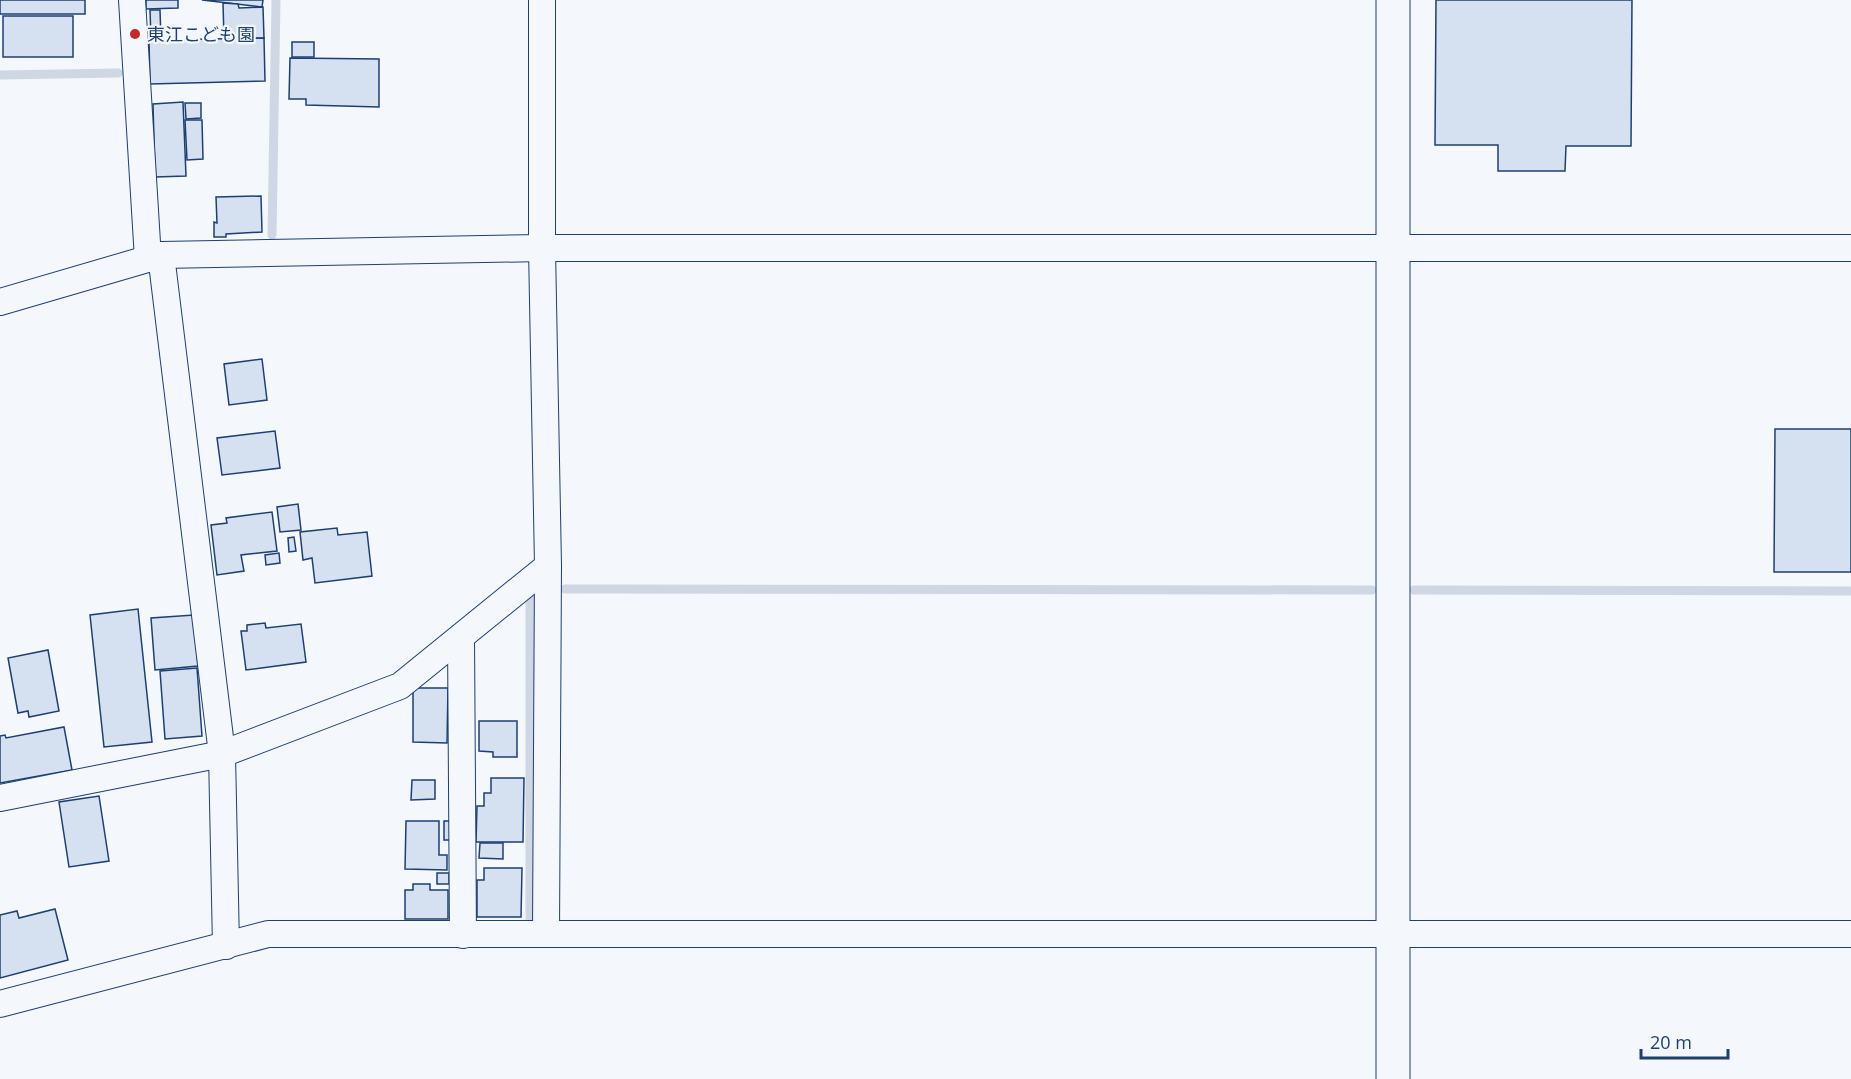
<svg xmlns="http://www.w3.org/2000/svg" width="1851" height="1079" viewBox="0 0 1851 1079" font-family="'Open Sans','Noto Sans JP',sans-serif">
  <style>
    .lines { fill: none; stroke-linecap: round; stroke-linejoin: round }
    .stream { stroke: #cfd7e4; stroke-width: 9 }
    .building { fill: #d5e0f0; stroke: #1d3f73; stroke-width: 1.5 }
    .street-casing { stroke: #1d3f73; stroke-width: 28 }
    .secondary-casing { stroke: #1d3f73; stroke-width: 35 }
    .street { stroke: #f4f7fb; stroke-width: 26 }
    .secondary { stroke: #f4f7fb; stroke-width: 33 }
    .poi-dot { fill: #c62828; stroke: #f4f7fb; stroke-width: 2 }
    .labels { text-anchor: middle; dominant-baseline: central; stroke-width: 4.5; stroke-linejoin: round; paint-order: stroke }
    .poi-label { font-size: 18px; fill: #1d3f73; stroke: #f4f7fb; text-anchor: start }
  </style>
  <rect width="100%" height="100%" fill="#f4f7fb"/>
  <g class="lines">
    <g class="stream">
      <path d="M0,75L118,73"/>
      <path d="M272,235L276,0"/>
      <path d="M565,589L1372,590"/>
      <path d="M1414,590L1851,591"/>
      <path d="M530,596V921"/>
    </g>
  </g>
  <g class="building">
    <rect x="0" y="0" width="85" height="14"/>
    <path d="M146,0H178V8L146,9Z"/>
    <path d="M202,0H263L262,7Z"/>
    <path d="M1436,0H1632L1631,146H1566L1565,171H1498V145H1435Z"/>
    <path d="M223,3L238,4L239,8L263,7L264,38L224,39Z"/>
    <path d="M150,10H160L161,39H151Z"/>
    <rect x="3" y="16" width="70" height="41"/>
    <path d="M264,38L265,81L150,84L149,40Z"/>
    <rect x="292" y="42" width="22" height="15"/>
    <path d="M290,58L379,59V107L306,105V99H289Z"/>
    <path d="M183,102L186,176L155,177L153,104Z"/>
    <path d="M185,103H201V118L186,119Z"/>
    <path d="M185,120H202L203,159L187,160Z"/>
    <path d="M261,196L262,232L226,234V237H214V222L217,223L216,197Z"/>
    <path d="M262,359L267,400L229,405L224,364Z"/>
    <path d="M1775,429H1851V572H1774Z"/>
    <path d="M275,431L280,468L222,475L217,438Z"/>
    <path d="M298,504L301,530L280,532L277,507Z"/>
    <path d="M272,512L277,551L241,555L244,571L217,575L211,525L227,523L226,518Z"/>
    <path d="M337,528L338,535L367,532L372,576L315,583L312,558L303,560L300,532Z"/>
    <path d="M294,537L296,551L289,552L288,538Z"/>
    <path d="M279,553L280,563L266,565L265,555Z"/>
    <path d="M138,609L152,742L104,747L90,615Z"/>
    <path d="M194,615L198,666L155,670L151,618Z"/>
    <path d="M265,623L266,628L301,624L306,662L246,670L241,631H247V625Z"/>
    <path d="M48,650L59,711L29,717L28,711L18,713L8,658Z"/>
    <path d="M197,668L202,736L165,739L160,671Z"/>
    <path d="M413,688H448L447,743L413,742Z"/>
    <path d="M479,721H517V757H493V752L479,751Z"/>
    <path d="M64,727L72,770L0,783V736L5,735L6,738Z"/>
    <path d="M491,778H524L523,842H476L477,806H484V793H491Z"/>
    <path d="M412,780H435V799L411,800Z"/>
    <path d="M99,796L109,861L69,867L59,802Z"/>
    <path d="M406,821H439V855H447V870L405,869Z"/>
    <path d="M444,821H452L451,840H444Z"/>
    <path d="M480,843H503V859L479,858Z"/>
    <path d="M484,868H522L521,917H477V880H484Z"/>
    <rect x="437" y="873" width="12" height="11"/>
    <path d="M413,884H430V890H448V919H405V890H413Z"/>
    <path d="M55,909L68,960L0,978V915L17,911L19,918Z"/>
  </g>
  <g class="lines">
    <defs>
      <g id="street">
        <path d="M132,0L148,259"/>
        <path d="M542,0V248L548,566L546,934"/>
        <path d="M161,255L222,754L226,946"/>
        <path d="M0,302L161,255L542,248H1851"/>
        <path d="M461,637L463,935"/>
        <path d="M0,798L222,754L400,686L548,566"/>
        <path d="M0,1004L268,934H1851"/>
      </g>
      <path id="secondary" d="M1393,0V1079"/>
    </defs>
    <use href="#street" class="street-casing"/>
    <use href="#secondary" class="secondary-casing"/>
    <use href="#street" class="street"/>
    <use href="#secondary" class="secondary"/>
  </g>
  <circle class="poi-dot" cx="135" cy="34" r="6"/>
  <g class="labels">
    <g class="poi-label">
      <text x="147" y="34">東江こども園</text>
    </g>
  </g>
  <path d="M1641 1049v9h87v-9" fill="none" stroke="#1d3f73" stroke-width="3"/>
  <text x="1650" y="1049" font-size="18" fill="#1d3f73" stroke="#f4f7fb" stroke-width="4.5" paint-order="stroke">20 m</text>
</svg>
